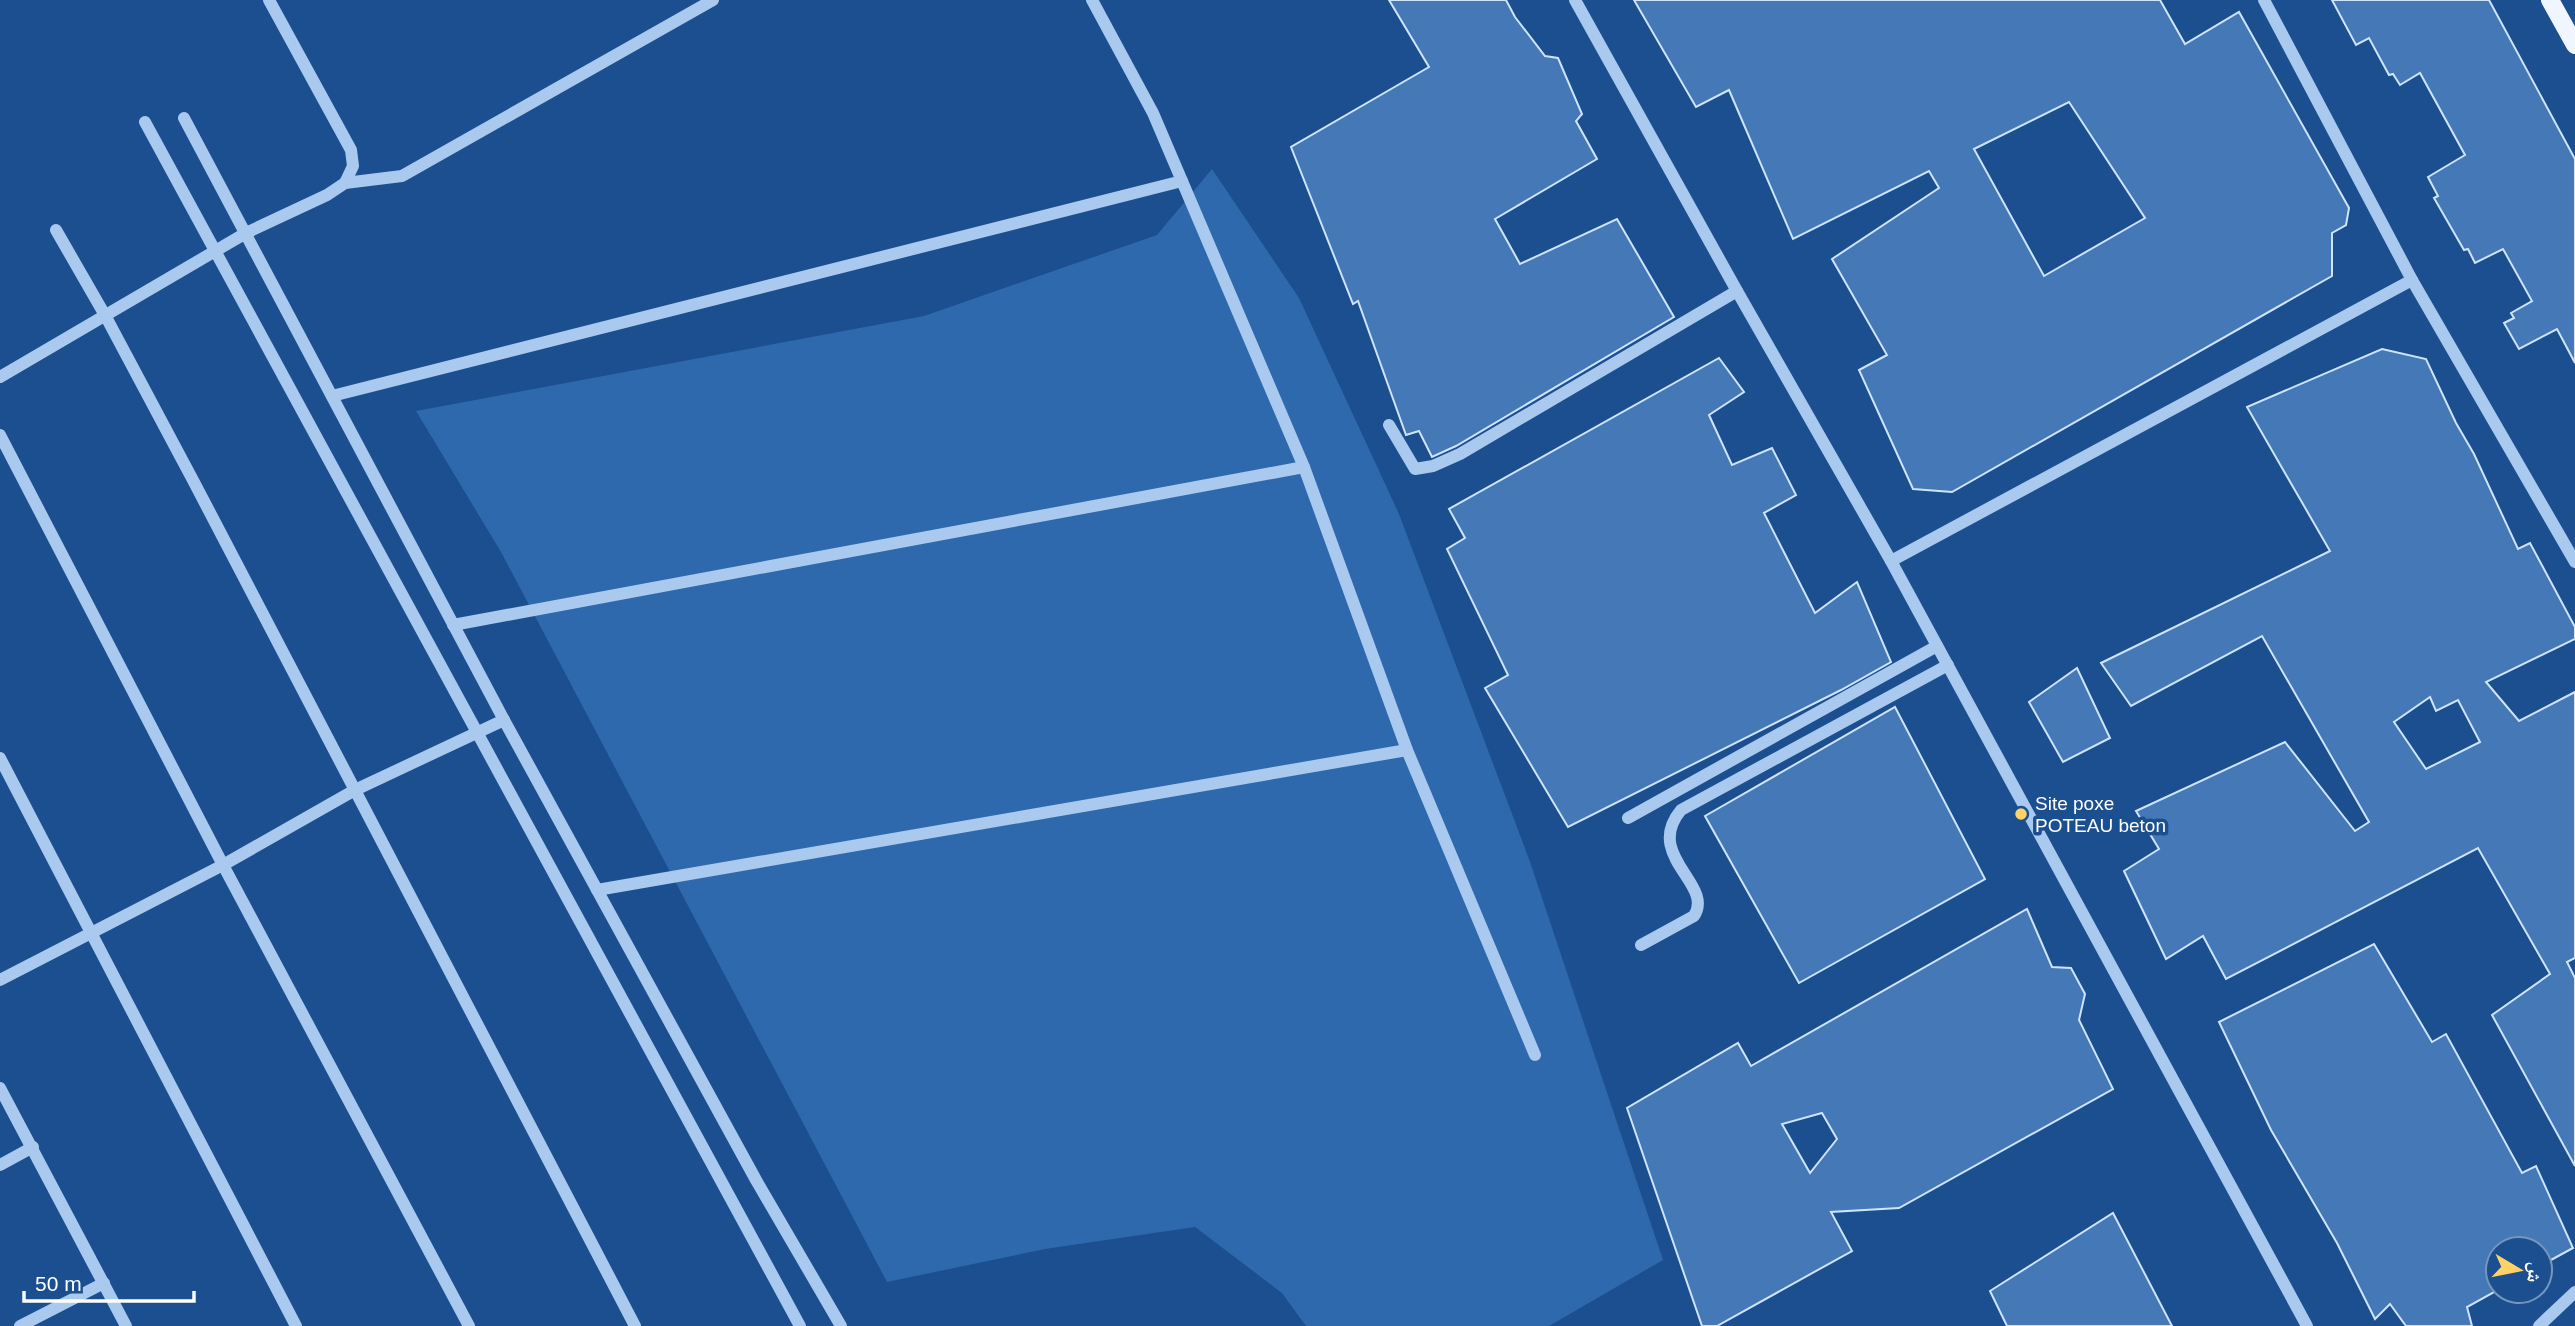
<svg xmlns="http://www.w3.org/2000/svg" width="2575" height="1326" viewBox="0 0 2575 1326" font-family="Arial,'Noto Naskh Arabic',sans-serif">
  <style>
    .green { fill: #2e69ad }
    .building { fill: #4478b7; stroke: #cfe3fa; stroke-width: 2; fill-rule: evenodd }
    .lines { fill: none; stroke-linecap: round; stroke-linejoin: round }
    .minor { stroke: #a9c9ee; stroke-width: 12 }
    .major { stroke: #f0f6ff; stroke-width: 18 }
    .poi-dot { fill: #ffd166; stroke: #1b4f8f; stroke-width: 2.5 }
    .labels { text-anchor: middle; dominant-baseline: central; stroke-width: 7; stroke-linejoin: round; paint-order: stroke }
    .poi-label { font-size: 19px; fill: #fff; stroke: #1b4f8f; text-anchor: start }
  </style>
  <rect width="100%" height="100%" fill="#1b4f8f"/>
  <path class="green" d="M1212,169L1299,298L1399,514L1529,859L1663,1260L1549,1326H1306L1282,1293L1195,1227L1045,1249L887,1282L501,552L416,411L924,316L1157,235Z"/>
  <g class="building">
    <path d="M1389,0H1506L1515,17L1545,56L1558,58L1582,114L1576,121L1597,159L1495,219L1520,264L1617,219L1674,317L1456,446L1432,457L1419,431L1406,435L1358,301L1353,304L1291,147L1429,67Z"/>
    <path d="M1634,0H2160L2185,44L2239,12L2349,208L2346,225L2332,233V276L1952,492L1913,489L1859,370L1887,355L1832,259L1939,188L1929,171L1793,239L1729,90L1696,107ZM2069,102L2145,218L2044,276L1974,149Z"/>
    <path d="M2332,0H2489L2575,159V363L2557,329L2519,349L2504,323L2514,318L2511,313L2532,301L2503,249L2475,263L2468,249L2464,250L2434,198L2438,196L2428,177L2465,155L2420,73L2400,85L2393,74L2389,75L2369,38L2356,45Z"/>
    <path d="M2382,349L2426,359L2456,423L2474,454L2518,549L2530,543L2575,627V639L2486,682L2519,721L2575,692V958L2567,962L2575,978V1166L2492,1015L2550,974L2478,848L2226,979L2203,936L2166,959L2124,871L2159,849L2136,811L2285,742L2355,831L2369,822L2262,636L2131,706L2101,663L2330,551L2247,407ZM2430,697L2436,711L2458,700L2480,742L2426,769L2394,722Z"/>
    <path d="M1719,358L1744,392L1709,415L1732,465L1772,448L1796,495L1764,513L1815,613L1857,582L1891,662L1841,690L1568,827L1485,688L1508,675L1447,549L1465,538L1449,509Z"/>
    <path d="M2077,668L2110,738L2063,762L2029,702Z"/>
    <path d="M1895,707L1985,879L1799,983L1705,816Z"/>
    <path d="M2027,909L2052,967L2071,968L2085,994L2079,1020L2113,1089L1899,1208L1831,1212L1852,1251L1717,1326H1702L1627,1108L1738,1043L1751,1066ZM1822,1113L1837,1139L1810,1173L1782,1124Z"/>
    <path d="M2374,944L2432,1042L2446,1034L2522,1173L2536,1166L2573,1248L2540,1266V1249H2498V1290L2467,1307L2472,1326H2406L2390,1304L2375,1319L2337,1243L2271,1130L2219,1022Z"/>
    <path d="M2113,1213L2172,1326H2007L1990,1291Z"/>
  </g>
  <g class="lines">
    <g class="minor">
      <path d="M269,0L351,150L353,166L345,183"/>
      <path d="M1092,0L1153,113L1304,467L1407,750L1535,1055"/>
      <path d="M1575,0L1737,291L1891,561L2307,1326"/>
      <path d="M2264,0L2412,280L2575,562"/>
      <path d="M184,118L504,720L756,1180L841,1326"/>
      <path d="M145,122L800,1326"/>
      <path d="M56,230L106,317L195,484L635,1326"/>
      <path d="M0,377L246,233L327,195L345,183L402,176L713,0"/>
      <path d="M332,396L1182,181"/>
      <path d="M1389,425L1415,469L1433,466L1460,454L1737,291"/>
      <path d="M0,435L223,865L469,1326"/>
      <path d="M1891,561L2412,280"/>
      <path d="M453,625L1304,467"/>
      <path d="M0,758L296,1326"/>
      <path d="M1628,818L1937,646"/>
      <path d="M597,890L1407,750"/>
      <path d="M1641,945L1694,916C1715,884 1643,856 1681,810L1948,665"/>
      <path d="M0,980L223,865L355,790L504,720"/>
      <path d="M0,1088L126,1326"/>
      <path d="M0,1165L33,1147"/>
      <path d="M20,1326L104,1283"/>
      <path d="M2539,1326L2575,1292"/>
    </g>
    <path class="major" d="M2550,0L2575,45"/>
  </g>
  <circle class="poi-dot" cx="2021" cy="814" r="7"/>
  <g class="labels">
    <g class="poi-label">
      <text x="2035" y="803">Site poxe<tspan x="2035" dy="22">POTEAU beton</tspan></text>
    </g>
  </g>
  <g transform="translate(2519 1270) rotate(100)"><circle r="33" fill="#1b4f8f" stroke="#7695bc" stroke-width="2"/>
  <path d="M0-5L12 26L0 18L-12 26Z" fill="#ffd166"/>
  <text y="-10" font-size="19" font-weight="bold" text-anchor="middle" fill="#ffffff">ش</text>
  </g>
  <path d="M24 1291v10h170v-10" fill="none" stroke="#ffffff" stroke-width="3.5"/>
  <text x="35" y="1291" font-size="21" fill="#ffffff" stroke="#1b4f8f" stroke-width="5" paint-order="stroke">50 m</text>
</svg>
